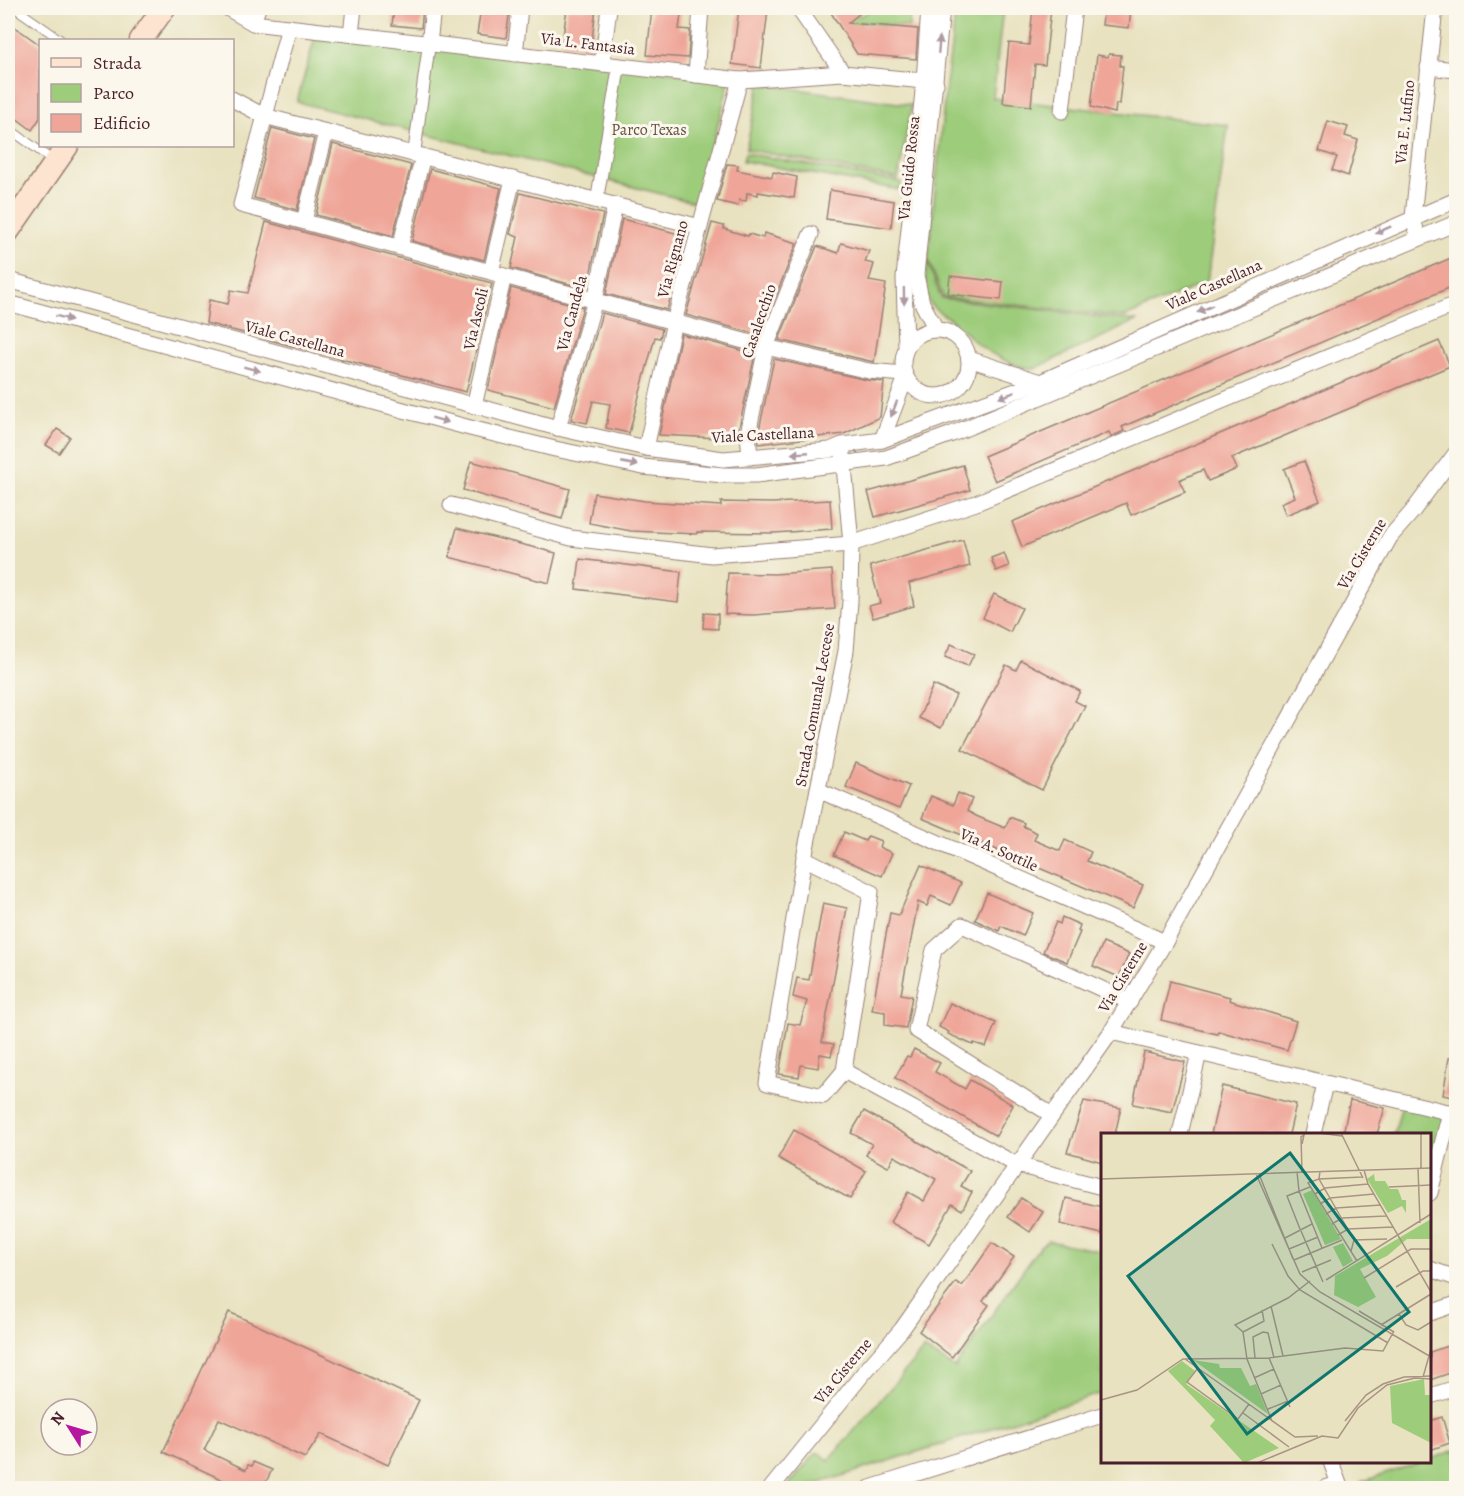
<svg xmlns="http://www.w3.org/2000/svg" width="1464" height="1496" viewBox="0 0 1464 1496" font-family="Alegreya,serif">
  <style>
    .green { fill: #9dcc7a; stroke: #747652; stroke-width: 1.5 }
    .building { fill: #efa598 }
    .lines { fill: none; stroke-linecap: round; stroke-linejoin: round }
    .service-casing { stroke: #998076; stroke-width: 10 }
    .pedestrian-casing { stroke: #998076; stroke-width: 14 }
    .minor-casing { stroke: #998076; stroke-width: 17 }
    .secondary-casing { stroke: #998076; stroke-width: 25 }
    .service { stroke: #fff; stroke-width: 8 }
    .pedestrian { stroke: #fff; stroke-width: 12 }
    .minor { stroke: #fff; stroke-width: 15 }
    .secondary { stroke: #fde4d1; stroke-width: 22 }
    .oneway { fill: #ae9aa0 }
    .labels { text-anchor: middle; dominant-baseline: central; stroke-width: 6; stroke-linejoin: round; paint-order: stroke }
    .street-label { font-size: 16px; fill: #4a1f2b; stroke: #fbf7ec }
    .park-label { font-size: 16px; fill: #635343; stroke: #fbf7ec }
    .inset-road { fill: none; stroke: #a99484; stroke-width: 1.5 }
    .view { fill: #0f766e; fill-opacity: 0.15; stroke: #0f766e; stroke-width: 3 }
    .inset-edge { fill: none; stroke: #4a1f2b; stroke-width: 3 }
  </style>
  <rect width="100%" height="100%" fill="#fbf7ec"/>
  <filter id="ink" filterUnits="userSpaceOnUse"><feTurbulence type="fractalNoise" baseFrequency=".0167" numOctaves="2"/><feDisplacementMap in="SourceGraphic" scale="12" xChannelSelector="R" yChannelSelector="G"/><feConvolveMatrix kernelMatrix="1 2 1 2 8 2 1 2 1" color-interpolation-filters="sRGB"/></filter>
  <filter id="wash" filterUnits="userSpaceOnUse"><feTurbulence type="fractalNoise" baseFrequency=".008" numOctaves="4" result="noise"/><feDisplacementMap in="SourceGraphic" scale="24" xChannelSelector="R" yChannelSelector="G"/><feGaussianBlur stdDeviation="1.35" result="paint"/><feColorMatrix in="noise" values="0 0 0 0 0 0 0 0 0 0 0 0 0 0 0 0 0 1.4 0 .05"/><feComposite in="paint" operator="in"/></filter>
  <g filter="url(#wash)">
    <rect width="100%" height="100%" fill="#e8e2c0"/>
    <g class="green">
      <path d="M873,8L909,14V27L861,22L855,32L846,17L863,15Z"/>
      <path d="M956,8H1003L993,98L1228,125L1207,282L1125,317L943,297L928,259L945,93Z"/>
      <path d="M317,30L730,79L697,203L297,102Z"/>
      <path d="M760,84L912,105L898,179L746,149Z"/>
      <path d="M745,153L901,182V190L743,161Z"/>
      <path d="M927,260L941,298L1136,321L1036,368C1018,370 988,353 974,341C967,335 961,327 954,322C946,315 934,311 929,302C923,289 926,274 927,260Z"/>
      <path d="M1402,1105L1446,1114L1430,1175V1134H1394Z"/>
      <path d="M1048,1241L1102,1251V1393L804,1488H786L817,1452L829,1460L924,1349L955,1368L1040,1246Z"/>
      <path d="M1456,1450V1488H1361V1482L1421,1462H1430V1459Z"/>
    </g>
    <g id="blocks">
      <g class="building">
        <path d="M394,8H423L421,28L392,25Z"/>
        <path d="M481,8H510L506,38L477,34Z"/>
        <path d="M567,8H596L591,48L562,44Z"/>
        <path d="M652,8H682L679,29L690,30L688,58L647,55Z"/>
        <path d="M739,8L768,10L761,68L732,64Z"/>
        <path d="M828,8H866L848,23L918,29L916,59L857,54Z"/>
        <path d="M1033,8H1051L1045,65L1035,64L1031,106L1003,103L1009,43L1029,45Z"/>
        <path d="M1104,8H1131L1129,28L1102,25Z"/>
        <path d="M15,27L40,45V118L32,130L8,112V37Z"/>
        <path d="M1109,54L1121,55L1120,66H1123L1119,104H1116L1115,113L1091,107L1097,55L1108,57Z"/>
        <path d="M1328,121L1348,127L1345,136L1358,140L1348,176L1332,170L1337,157L1319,151Z"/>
        <path d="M272,128L314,139L297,210L254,198Z"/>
        <path d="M333,144L411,165L393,236L316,215Z"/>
        <path d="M727,164L738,165L737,170L772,177L773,172L797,177L794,198L758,192V195L747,193L746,201L739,200L738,206L717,201Z"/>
        <path d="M430,169L501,188L484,260L412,241Z"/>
        <path d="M830,190L894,201L891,228L826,219Z"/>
        <path d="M520,193L603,214L587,289L511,268L518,237L510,234Z"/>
        <path d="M622,219L687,236L667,310L606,294Z"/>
        <path d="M266,222L492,283L466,392L206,323L209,300L228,304L231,290L248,293Z"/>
        <path d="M712,223L724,226V229L748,236L749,234L763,238L764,233L797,243L760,335L686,315Z"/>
        <path d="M841,243L869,251L865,262L874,264L869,281L886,284L874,362L779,340L817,246L838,253Z"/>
        <path d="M1456,256V285L1122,427L1124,431L1111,437L1109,432L995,481L984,456Z"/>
        <path d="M950,276L1003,282L1001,300L948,294Z"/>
        <path d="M511,288L583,307L554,407L488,390Z"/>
        <path d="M602,313L662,329L660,338L655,337L629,433L606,428L610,404L593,401L587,423L571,420Z"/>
        <path d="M681,334L755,354L738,432L739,439L659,435Z"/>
        <path d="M1439,341L1450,366L1232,458L1237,469L1208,481L1203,470L1179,480L1185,492L1131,515L1126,503L1022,547L1012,522Z"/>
        <path d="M774,359L867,380L884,382L880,417L844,434L759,444L758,435Z"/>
        <path d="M57,429L70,437L59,453L46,445Z"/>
        <path d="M471,461L570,489L562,519L463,490Z"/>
        <path d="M1304,461L1320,501L1286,515L1281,503L1295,497L1284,469Z"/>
        <path d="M963,465L970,490L875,517L868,492Z"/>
        <path d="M594,493L645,501L721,506V502L772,503L830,500L832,529L774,533L697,532V534L631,531L589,523Z"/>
        <path d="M457,528L556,553L549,583L449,557Z"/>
        <path d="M963,540L970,566L909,583L914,606L873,618L869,606L880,603L870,566Z"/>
        <path d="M1004,553L1009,566L996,571L991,558Z"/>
        <path d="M580,559L681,572L678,602L576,589Z"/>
        <path d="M832,570L835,609L753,615L725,614L728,573L774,574Z"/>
        <path d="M994,594L1022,608L1010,632L983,618Z"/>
        <path d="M704,613L718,614V629L703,628Z"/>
        <path d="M951,644L974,654L968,666L945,657Z"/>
        <path d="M1021,660L1080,691L1075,701L1085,706L1042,790L962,749L1006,665L1016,670Z"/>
        <path d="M933,685L956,695L941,728L919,718Z"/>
        <path d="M856,763L909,786L899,809L846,787Z"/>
        <path d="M958,793L972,799L967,811L976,816L1005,828L1010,817L1024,823L1023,826L1037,833L1034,840L1060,851L1065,840L1091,852L1087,861L1143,885L1133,908L922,818L931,796L953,805Z"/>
        <path d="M844,832L865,841L868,836L881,841L879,847L892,853L882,876L834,855Z"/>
        <path d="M921,865L961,883L951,905L931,896L927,906L918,902L901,994L912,996L906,1028L885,1025V1012L872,1010L890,913L899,915Z"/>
        <path d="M987,893L1033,913L1023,936L1001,926L999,931L975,920Z"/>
        <path d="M823,903L847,908L822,1042L834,1044L831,1056L820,1054L818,1068L801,1065L799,1077L779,1074L788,1023L800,1025L807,1001L793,997L797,978L809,980Z"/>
        <path d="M1062,917L1080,925L1078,931L1080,932L1067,962L1043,952L1056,922L1060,924Z"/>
        <path d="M1103,943L1129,954L1119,977L1093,966Z"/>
        <path d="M1170,981L1230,997L1229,1000L1296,1021L1287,1050L1218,1031L1217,1034L1161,1020Z"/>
        <path d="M950,1003L996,1023L986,1047L974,1043L973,1045L948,1034L949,1032L939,1027Z"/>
        <path d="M914,1049L940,1063L935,1072L965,1089L970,1080L1013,1105L996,1136L895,1078L907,1056L910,1057Z"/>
        <path d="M1144,1052L1185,1062L1172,1112L1133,1104Z"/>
        <path d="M1449,1058H1456V1098L1443,1095Z"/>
        <path d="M1222,1086L1296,1104L1289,1134H1211Z"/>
        <path d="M1350,1100L1385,1108L1377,1134H1343Z"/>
        <path d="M1084,1101L1121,1108L1115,1134H1102V1162L1067,1152Z"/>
        <path d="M864,1111L970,1171L961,1186L972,1192L962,1210L952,1204L929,1244L890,1222L908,1192L924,1201L936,1179L894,1156L888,1167L866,1155L872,1144L851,1133Z"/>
        <path d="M794,1130L866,1171L850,1199L778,1158Z"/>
        <path d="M1021,1198L1043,1212L1030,1232L1008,1217Z"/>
        <path d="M1066,1198L1102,1207V1234L1060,1224Z"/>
        <path d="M992,1243L1014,1257L983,1301L989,1305L952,1357L919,1331L956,1282L962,1286Z"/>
        <path d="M229,1312L419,1400L388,1465L321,1434L305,1458L219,1419L204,1450L246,1470L248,1465L252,1466L253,1462L272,1470L263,1488H240L163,1452Z"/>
        <path d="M1456,1343V1371L1430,1380V1352Z"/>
        <path d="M1442,1417L1450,1443L1430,1450V1421Z"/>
      </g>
    </g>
  </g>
  <g filter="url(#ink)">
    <use href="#blocks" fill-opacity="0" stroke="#998076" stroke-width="1.5"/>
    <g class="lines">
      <defs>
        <g id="service">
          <path d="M15,8L61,40"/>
          <path d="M8,128L55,162"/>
        </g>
        <g id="pedestrian">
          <path d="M414,154L429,44"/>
          <path d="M597,200L619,66"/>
        </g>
        <g id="minor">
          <path d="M227,8L253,23"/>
          <path d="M258,8L253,23L740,80L843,73L924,81L936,84"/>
          <path d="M798,8L843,73"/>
          <path d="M289,27L241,205L491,272"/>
          <path d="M351,34L354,8"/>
          <path d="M429,44L433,8"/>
          <path d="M515,54L520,8"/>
          <path d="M602,64L609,8"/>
          <path d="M1428,67L1456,70"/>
          <path d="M696,75L701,8"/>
          <path d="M232,99L264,116L700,227"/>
          <path d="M1062,111L1074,8"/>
          <path d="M304,221L326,132"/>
          <path d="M1418,239L1413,217L1435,8"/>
          <path d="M400,247L423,156"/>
          <path d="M504,276L766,347L869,371L904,374"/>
          <path d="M8,280L558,428L646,448L723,459L830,450L842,445L882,440L1040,382L1456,200"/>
          <path d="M8,303L470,428L555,449L643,467L723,475H756L886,458L952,434L1456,223"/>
          <path d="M936,329L922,303L916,275L942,8"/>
          <circle cx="936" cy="363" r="33"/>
          <path d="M906,348L904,278L924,81L929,8"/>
          <path d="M969,359L1040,382"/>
          <path d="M474,406L504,276L491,272L513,179"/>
          <path d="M558,428L595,300L615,205"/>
          <path d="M882,440L906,377"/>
          <path d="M646,448L674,322L740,80"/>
          <path d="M843,454L851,544L850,601L846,651L804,858L767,1083L823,1096L844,1071L1017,1165L1102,1187"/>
          <path d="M750,457L748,434L766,347L811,234"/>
          <path d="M451,505L571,538L712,555L851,544L976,503L1456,304"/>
          <path d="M818,790L1165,942"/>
          <path d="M804,858L871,892L844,1071"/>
          <path d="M1111,1032L1456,1114"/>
          <path d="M1052,1115L916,1030L934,950L962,925L1130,1002"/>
          <path d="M1180,1134L1199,1053"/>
          <path d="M1313,1134L1325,1084"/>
          <path d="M1430,1193L1450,1112"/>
          <path d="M1430,1269L1456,1278"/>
          <path d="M1430,1313L1456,1304"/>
          <path d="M1430,1396L1456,1388"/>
          <path d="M771,1488L862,1375L902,1329L1111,1032L1165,942L1390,537L1412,512L1456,453"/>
          <path d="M870,1488L1102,1415"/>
          <path d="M1325,1488L1339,1484L1331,1462"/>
        </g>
        <g id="secondary">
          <path d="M141,40L164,8"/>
          <path d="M8,231L67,146"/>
        </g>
      </defs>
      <use href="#service" class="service-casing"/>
      <use href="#pedestrian" class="pedestrian-casing"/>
      <use href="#minor" class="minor-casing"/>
      <use href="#secondary" class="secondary-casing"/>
      <use href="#service" class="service"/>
      <use href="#pedestrian" class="pedestrian"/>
      <use href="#minor" class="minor"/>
      <use href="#secondary" class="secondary"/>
    </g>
    <defs><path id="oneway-solid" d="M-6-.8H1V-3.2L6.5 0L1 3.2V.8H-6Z" transform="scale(1.5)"/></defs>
    <g class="oneway">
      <use href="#oneway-solid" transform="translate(939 45) rotate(-85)"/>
      <use href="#oneway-solid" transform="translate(1383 230) rotate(156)"/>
      <use href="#oneway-solid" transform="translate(904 296) rotate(89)"/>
      <use href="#oneway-solid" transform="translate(1205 309) rotate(156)"/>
      <use href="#oneway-solid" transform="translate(64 318) rotate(15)"/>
      <use href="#oneway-solid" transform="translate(252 369) rotate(15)"/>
      <use href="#oneway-solid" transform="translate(1007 395) rotate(159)"/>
      <use href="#oneway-solid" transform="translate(894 409) rotate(111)"/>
      <use href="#oneway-solid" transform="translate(440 420) rotate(15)"/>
      <use href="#oneway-solid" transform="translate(800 453) rotate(175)"/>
      <use href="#oneway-solid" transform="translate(630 464) rotate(11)"/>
    </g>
  </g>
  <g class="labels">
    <g class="street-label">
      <text transform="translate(588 44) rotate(7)">Via L. Fantasia</text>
      <text transform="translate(1405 122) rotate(-84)">Via E. Lufino</text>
      <text transform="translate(909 168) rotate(-84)">Via Guido Rossa</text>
      <text transform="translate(673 259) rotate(-75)">Via Rignano</text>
      <text transform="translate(1214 285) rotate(-24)">Viale Castellana</text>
      <text transform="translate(572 313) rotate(-75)">Via Candela</text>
      <text transform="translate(476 319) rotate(-77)">Via Ascoli</text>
      <text transform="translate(759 321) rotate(-71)">Casalecchio</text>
      <text transform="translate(295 339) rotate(15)">Viale Castellana</text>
      <text transform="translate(763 435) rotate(-3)">Viale Castellana</text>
      <text transform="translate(1362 554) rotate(-59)">Via Cisterne</text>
      <text transform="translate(815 705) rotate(-80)">Strada Comunale Leccese</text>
      <text transform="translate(999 850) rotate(24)">Via A. Sottile</text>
      <text transform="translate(1123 977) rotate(-59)">Via Cisterne</text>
      <text transform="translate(843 1371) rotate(-50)">Via Cisterne</text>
    </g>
    <g class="park-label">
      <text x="649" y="130">Parco Texas</text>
    </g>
  </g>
  <g transform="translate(1101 1133)">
    <rect width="330" height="330" fill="#e8e2c0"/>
    <path d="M273,41L274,48H284L289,56H297L301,67H305V80L301,73L287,80L266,46ZM211,57L240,106L224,112L202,61ZM330,86V106H306L286,123L259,136L275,164L257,174L233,162L234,143ZM242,110L252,128L242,134L232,114ZM92,227L118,231L119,235H140L149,253L155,251L167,281ZM81,228L94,238L85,251L178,315L143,330L109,293L114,287L67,238ZM323,246L324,262H330V310L291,290L289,253Z" fill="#9dcc7a"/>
    <path class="inset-road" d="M218,0L241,3M240,0L262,45M201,11L203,2L200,4L201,39M317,35L319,90M320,35V0M263,37L267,51L330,159M219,38L218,46L207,50L256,128M196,39L198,58L221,115M155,41L199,141L219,159L330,224M158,41L192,126M0,46L330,35M288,54L330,52M214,61L224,55L267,51M219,71L229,65L273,61M225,81L235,75L280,72M231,91L241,85L285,83M199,96L186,63L209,54M200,98L222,149M237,102L247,96L292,94M184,105L211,91M253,107L286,106M171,111L187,143L199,157L287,210M188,116L217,104M250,118L253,107L218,46L261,44M193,127L241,107M201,139L230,127M263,145L310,116H330M225,147L330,81M295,154L322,138H330M170,173L182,223M258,178L293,199M298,181L305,192L317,197L330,189M280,192L330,161M142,199L163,188L161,177M154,225L152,204L162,199L167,200L173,225M168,225L189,274M84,226L194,304L217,303M97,235L86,249L137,286L148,271M322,244L330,216M153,245L173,236M160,261L180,252M0,267L36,257L82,226L168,225L244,215L282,218L293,198M167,276L187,268M142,280L188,314M171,288L146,226L142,199L134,192L187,165L209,148M244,288L265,262L282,251L303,244L330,243M156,330L221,303L237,305L257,275L286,252L314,245L330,246"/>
    <path class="view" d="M189,20L308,179L146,301L27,143Z"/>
    <rect width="330" height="330" class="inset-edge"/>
  </g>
  <rect width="1464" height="1496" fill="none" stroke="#fbf7ec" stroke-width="30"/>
  <rect x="39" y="39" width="195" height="108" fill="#fbf7ec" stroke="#b4a19f" stroke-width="1.5"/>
  <rect x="51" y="58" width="30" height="9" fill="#fde4d1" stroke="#b4a19f" stroke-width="1.5"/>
  <text x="93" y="69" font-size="18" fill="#4a1f2b">Strada</text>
  <rect x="51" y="84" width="30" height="18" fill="#9dcc7a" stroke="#b4a19f" stroke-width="1.5"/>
  <text x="93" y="99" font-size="18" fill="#4a1f2b">Parco</text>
  <rect x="51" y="114" width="30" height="18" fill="#efa598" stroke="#b4a19f" stroke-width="1.5"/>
  <text x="93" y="129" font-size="18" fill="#4a1f2b">Edificio</text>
  <g transform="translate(69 1427) rotate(307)"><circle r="28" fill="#fbf7ec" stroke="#b4a19f" stroke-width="1.5"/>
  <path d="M0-4.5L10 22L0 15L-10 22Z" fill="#b5179e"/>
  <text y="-9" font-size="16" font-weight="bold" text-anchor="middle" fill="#4a1f2b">N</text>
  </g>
</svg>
